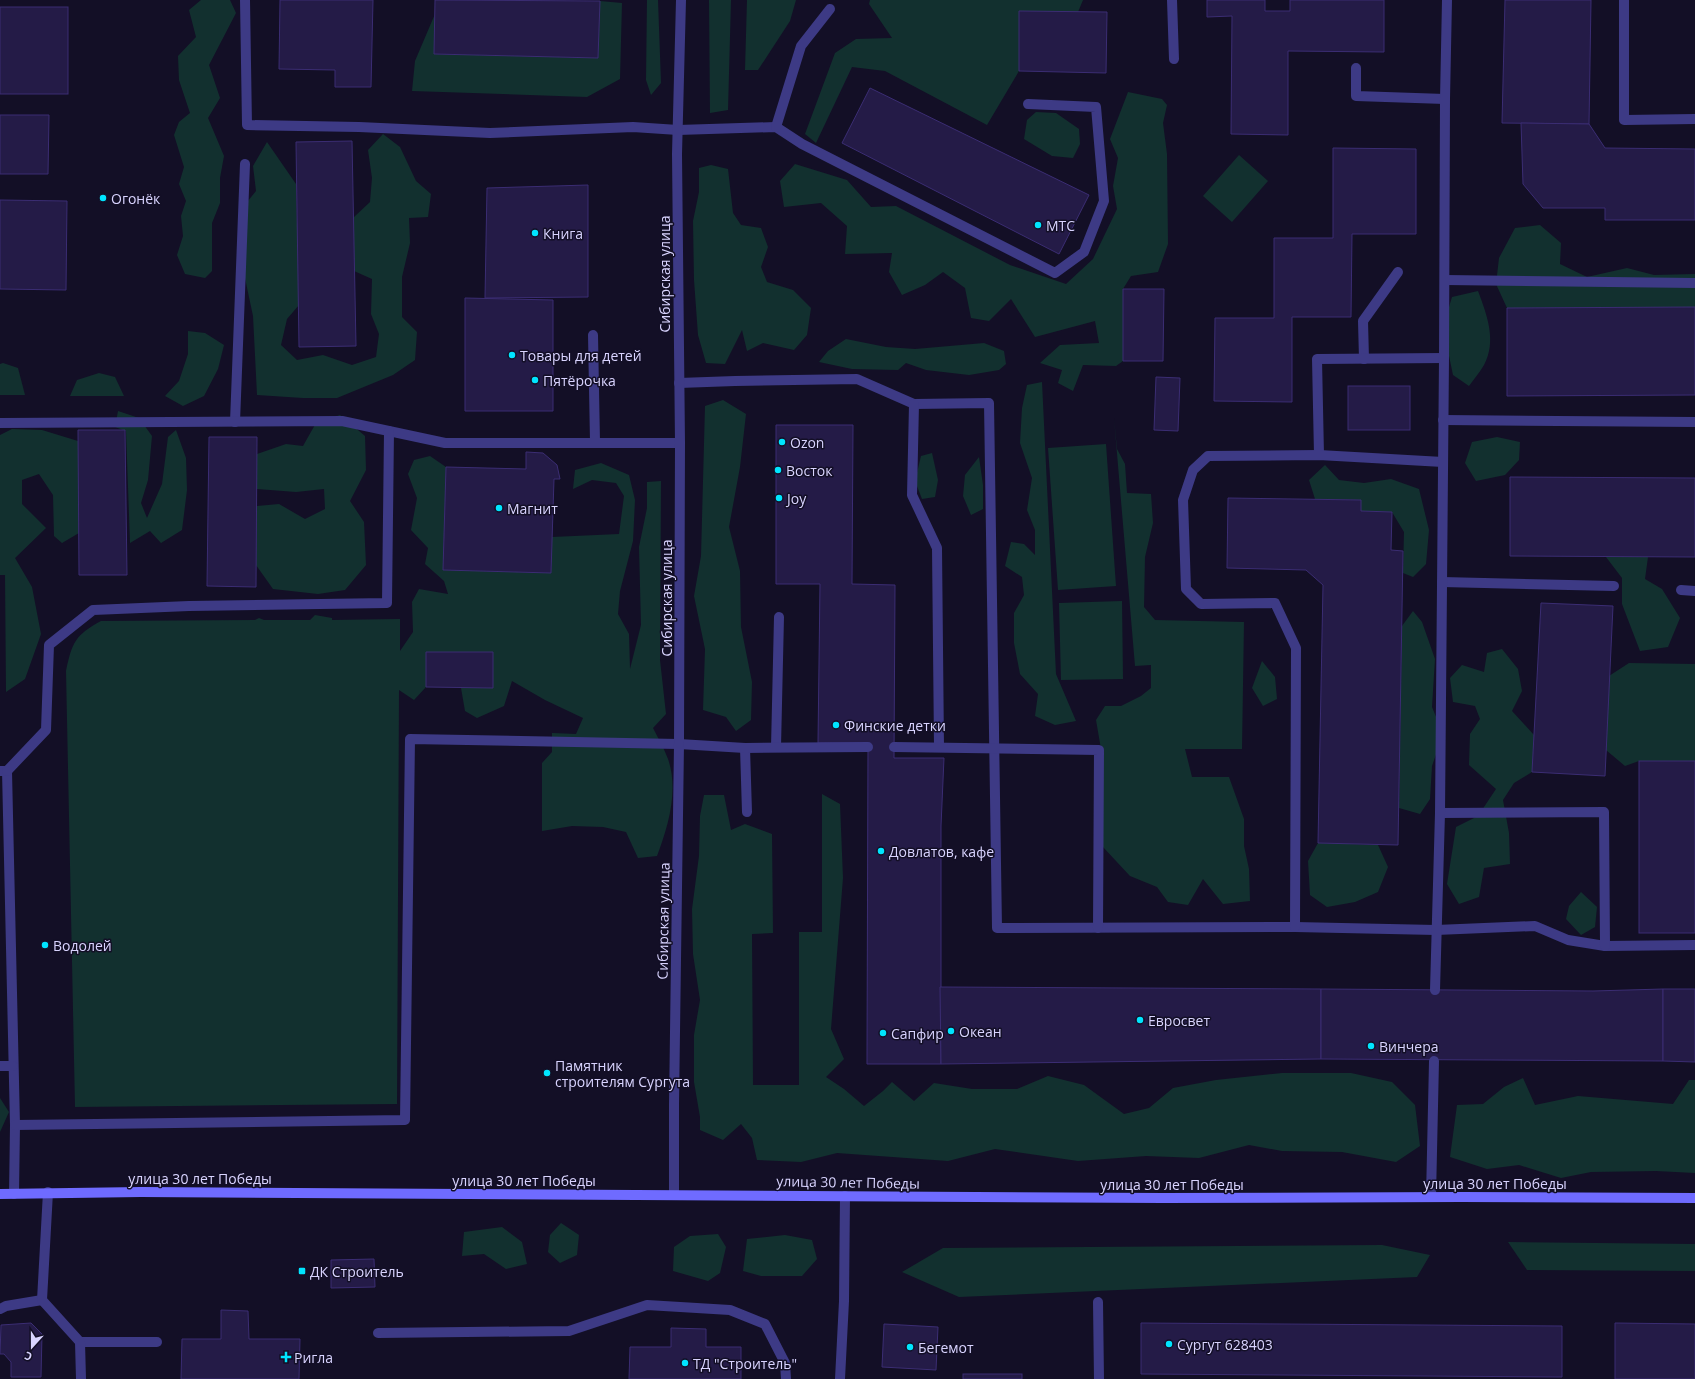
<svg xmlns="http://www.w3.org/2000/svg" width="1695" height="1379" viewBox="0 0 1695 1379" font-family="'Open Sans',sans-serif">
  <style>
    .green { fill: #12302f }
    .building { fill: #241b47; stroke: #3b2d73 }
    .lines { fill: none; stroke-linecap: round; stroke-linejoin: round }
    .service { stroke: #3d3a85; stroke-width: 10 }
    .minor { stroke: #3d3a85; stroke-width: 10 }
    .tertiary { stroke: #3d3a85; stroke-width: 10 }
    .secondary { stroke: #6f6bff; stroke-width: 10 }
    .poi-dot { fill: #00e5ff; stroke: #130f26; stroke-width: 1.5 }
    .labels { text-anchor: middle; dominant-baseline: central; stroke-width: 3; stroke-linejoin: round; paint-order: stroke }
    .poi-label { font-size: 14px; fill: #d9d4ff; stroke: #130f26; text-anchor: start }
    .street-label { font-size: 14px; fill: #d9d4ff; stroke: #130f26 }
  </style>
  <rect width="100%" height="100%" fill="#130f26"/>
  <g class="green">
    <path d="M201,0H230L236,13L209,65L220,98L208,118L224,156L220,178V203L212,223V271L205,278L185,274L177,255L183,236L181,216L186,201L179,184L184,167L174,135L179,122L190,113L179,80L178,56L196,37L189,10Z"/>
    <path d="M647,0H658L661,83L651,95L646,80Z"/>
    <path d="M709,0H731L728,110L710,113Z"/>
    <path d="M747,0H796L790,21L758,70H745Z"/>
    <path d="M870,0H1083L1078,12L1019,11V71L987,125L885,71L852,67L816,143L805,134L835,53L856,39L892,38L869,4Z"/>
    <path d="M600,1L622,3L620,79L587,97L412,91L415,61L435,14L434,54L598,58Z"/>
    <path d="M1128,92L1162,99L1167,105L1163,123L1167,154L1168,244L1158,272L1131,276L1123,289V361L1116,366L1083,365L1073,391L1058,383L1062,370L1040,363L1060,345L1099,343L1095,321L1035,337L1011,299L989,321L971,318L965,288L943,272L925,285L902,295L889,272L892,253L845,254L847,226L821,203L784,207L780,181L795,164L847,180L871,207L896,206L1010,265L1066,284L1093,259L1117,209L1113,186L1118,158L1110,139Z"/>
    <path d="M1036,112L1056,113L1079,129L1080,144L1073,158L1052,156L1024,139L1027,120Z"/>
    <path d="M383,134L400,147L416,181L431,194L428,217L409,218L410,243L402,277V317L417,332L415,360L393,375L337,398H303L257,395L253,316L238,245L239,212L256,191L253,166L267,142L296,184L299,305L287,319L281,345L297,360L323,355L352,365L376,357L379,334L371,314L372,279L354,271L353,218L370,202L372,178L368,150Z"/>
    <path d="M1239,155L1268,181L1232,222L1203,196Z"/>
    <path d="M711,165L728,169L733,213L741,225L761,228L768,247L761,267L767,282L793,290L811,308L807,335L794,350L763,343L747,351L742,330L725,364L706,363L698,335L694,280L693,221L699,192V168Z"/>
    <path d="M1540,225L1561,243L1560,264L1587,277L1627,268L1654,275L1695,274V307L1507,308L1496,284L1499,258L1515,228Z"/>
    <path d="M1478,291C1487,315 1497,341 1484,365C1480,372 1474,379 1469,386L1453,375L1443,327L1452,297Z"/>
    <path d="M188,331L205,333L224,345L218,369L204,396L183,406L165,396L179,381L188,354Z"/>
    <path d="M846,339L886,347L915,349L984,343L1004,351L1006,364L999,370L969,375L926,370L906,363L898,370L852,369L819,362L828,351Z"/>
    <path d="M3,363L18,368L25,395H0V364Z"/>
    <path d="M99,373L115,377L124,396H70L77,380Z"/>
    <path d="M1042,382L1056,674L1076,721L1055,725L1035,716L1038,694L1020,674L1014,643V613L1024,595L1022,577L1005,566L1011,542L1024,544L1035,555V530L1027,510L1032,478L1020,443L1022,408L1027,385Z"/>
    <path d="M723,400L746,414L740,467L729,527L740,571L741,627L752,682L751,720L736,731L726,717L703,710L705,649L694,596L701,556L705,406Z"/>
    <path d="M118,411L139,418L152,436L148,480L141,503L147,518L162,484L168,437L176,430L186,458L187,490L182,530L161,543L150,531L130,543L126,431L115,427Z"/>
    <path d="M340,415L365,436L366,470L350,501L364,522L366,565L345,590L318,594L273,589L256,565L257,506L279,504L305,519L325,509L324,489L296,492L257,489V454L286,444L303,446L316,423Z"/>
    <path d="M1114,418L1117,449L1125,464L1127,493L1151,494L1153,523L1145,557L1144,607L1155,620L1244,622L1242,749H1185L1192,777H1229L1244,819V846L1249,869L1250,901L1223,904L1203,879L1188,905L1168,902L1157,887L1130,876L1103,847L1101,749L1096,720L1105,706H1121L1141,696L1151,688V665L1135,666Z"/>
    <path d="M12,429L42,430L78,441L79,533L62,543L54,536L53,495L39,474L22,480V504L46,528L15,558L32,587L41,634L25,679L6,692L5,575H0V435Z"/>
    <path d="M1497,437L1520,442L1519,460L1505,475L1476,481L1465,463L1472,442Z"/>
    <path d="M1106,444L1116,586L1058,590L1048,448Z"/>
    <path d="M932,453L938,480L935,497L922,499L915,481L921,456Z"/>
    <path d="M430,456L446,467L443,570L551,573L552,537L619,534L624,496L616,483L592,480L573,489L575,470L601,463L629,475L635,500L633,541L620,591L618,614L629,634L630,669L641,625L639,547L647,508V482L661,481L660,660L666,714L653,728C658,738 664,748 668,759C679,790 668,827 657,856L638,858L626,832L603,827L572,826L542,831V763L552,752V733L576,734L583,718L545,700L512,681L504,706L477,718L465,711L461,688H493V652H426V687L414,700L399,690L397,1104L75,1107L66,671C72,643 75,635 101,621L255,620L259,618L264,620H310L315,615L332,618V620L400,619V651L413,632L412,602L419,589L448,594L444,581L425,564L428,548L411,530L417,498L408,474L414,460Z"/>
    <path d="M979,457L983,485V509L971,515L963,496L965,475Z"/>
    <path d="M1325,465L1339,480L1364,483L1391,479L1419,489L1429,530L1426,564L1413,577L1403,573L1404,532L1392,512L1361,511L1360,500L1315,499L1309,480Z"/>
    <path d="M1606,557H1648L1645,579L1662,589L1680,618L1668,647L1640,651L1622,604V578Z"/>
    <path d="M1122,601L1123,679L1061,680L1059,603Z"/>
    <path d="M1413,611L1422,622L1435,659L1432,707L1443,734L1432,766L1430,799L1420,814L1399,808L1402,626Z"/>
    <path d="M1502,649L1518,669L1522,691L1512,711L1534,735L1532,772L1514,783L1503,800L1509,833L1510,864L1484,868L1479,897L1459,904L1447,884L1456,827L1478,816L1496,789L1469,765L1470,734L1480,719L1475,706L1453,702L1450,678L1462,665L1484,672L1487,653Z"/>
    <path d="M1262,661L1275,677L1277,699L1263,706L1252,688Z"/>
    <path d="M1629,663L1695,664V761H1639L1625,766L1606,750L1609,676Z"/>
    <path d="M822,794L840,804L843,878L831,1029L844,1059L826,1077L844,1089L864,1106L883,1091L892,1082L914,1101L934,1083L972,1089H1017L1048,1076L1084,1085L1124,1114L1149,1108L1173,1088L1216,1080L1282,1073H1351L1392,1082L1415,1105L1420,1146L1396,1162L1342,1152L1282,1151L1249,1145L1199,1158L1146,1156L1078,1161L995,1149L948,1161L837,1153L801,1162L757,1160L752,1138L741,1124L723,1140L700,1130V1117L694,1082V1035L700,1000L693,954L692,909L699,856L700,816L704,795H724L731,830L745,824L772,834L773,933L752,934L753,1085H799V932H822Z"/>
    <path d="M1318,843L1378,845L1388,867L1378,892L1355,902L1327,907L1310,895L1308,861Z"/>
    <path d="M1581,892L1597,907L1595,927L1581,935L1566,919L1569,906Z"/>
    <path d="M1523,1078L1535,1105L1578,1096L1673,1104L1689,1080H1695V1173L1656,1171L1591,1172L1561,1178L1519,1165L1487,1169L1450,1157L1457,1105L1483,1104L1504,1087Z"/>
    <path d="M0,1098L9,1112L0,1132Z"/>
    <path d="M561,1223L579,1235L577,1255L560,1263L548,1252L550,1235Z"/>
    <path d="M502,1227L522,1242L527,1264L506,1269L484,1254L462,1256L464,1232Z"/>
    <path d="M718,1234L726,1247L720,1273L708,1281L673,1271L674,1247L690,1236Z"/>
    <path d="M785,1235L812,1240L817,1259L802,1276H761L743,1271L747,1239Z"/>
    <path d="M1508,1242L1695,1244V1271L1527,1270Z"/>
    <path d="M1382,1245L1430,1255L1417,1277L959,1297L902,1272L943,1248Z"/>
  </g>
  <g class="building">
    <path d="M280,0H373L371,87H335V70L279,69Z"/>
    <path d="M435,0L600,1L598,58L434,54Z"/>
    <path d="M1207,0H1265V11H1290V0H1384V52L1288,51V135L1231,134L1232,16L1207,17Z"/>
    <path d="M1505,0H1591L1589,124L1502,123Z"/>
    <rect x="0" y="7" width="68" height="87"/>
    <path d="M1019,11L1107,12L1106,73L1019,71Z"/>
    <path d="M870,88L1089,195L1059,254L842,143Z"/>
    <path d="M0,115H49L48,174H0Z"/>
    <path d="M1521,123L1589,124L1605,148L1695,149V220H1605V208H1543L1523,184Z"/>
    <path d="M352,141L356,346L299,347L296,142Z"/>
    <path d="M1333,148L1416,149V234H1352L1351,317H1292V402L1214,401L1215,318H1274V238H1333Z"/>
    <path d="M588,185V297L485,298L487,188Z"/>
    <path d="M0,200L67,201L66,290L0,289Z"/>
    <path d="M1123,289H1164L1163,361H1123Z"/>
    <path d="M465,298L553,300V411H465Z"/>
    <path d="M1695,307V395L1507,396V308Z"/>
    <path d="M1156,377L1180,378L1178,431L1154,430Z"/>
    <rect x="1348" y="386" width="62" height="44"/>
    <path d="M776,425H853L852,584L895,585L894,758H944L941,826V1064H867L868,743H818L820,584H776Z"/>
    <path d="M78,430H125L127,575H79Z"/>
    <path d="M209,437H257L256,587L207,586Z"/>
    <path d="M526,452L543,453L557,465L560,479H554L551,573L443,570L446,467L526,469Z"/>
    <path d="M1510,477L1695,478V557L1510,556Z"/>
    <path d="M1228,498L1361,500V511L1392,512L1391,550L1403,551L1398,845L1318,843L1323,585L1306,570L1227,568Z"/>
    <path d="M1541,603L1613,606L1605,776L1532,772Z"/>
    <path d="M426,652H493V688L426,687Z"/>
    <rect x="1639" y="761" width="56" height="172"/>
    <path d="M940,987L1321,989V1059L941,1064Z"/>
    <path d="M1321,989L1593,991L1663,989V1061L1321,1059Z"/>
    <path d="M1663,989H1695V1062L1663,1061Z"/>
    <path d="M374,1259L375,1287L331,1288V1260Z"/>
    <path d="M221,1310L248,1311L249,1339H300L299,1379H181L182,1339H221Z"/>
    <path d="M31,1323L42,1334L41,1377H11V1362L4,1354H0L1,1325Z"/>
    <path d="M1141,1323L1562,1326V1377L1141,1374Z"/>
    <path d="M1615,1323L1695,1324V1379H1615Z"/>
    <path d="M884,1324L938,1327L936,1370L882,1367Z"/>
    <path d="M671,1328L706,1329V1347H741V1379H629L630,1347H671Z"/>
    <rect x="963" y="1374" width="59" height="5"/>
  </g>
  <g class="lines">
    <g class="service">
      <path d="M245,0L247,125L359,127L490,133L633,127L678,130L776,127L802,144L1055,273L1084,252L1104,201L1096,107L1028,104"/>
      <path d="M1172,0L1174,59"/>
      <path d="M1624,0V120L1695,119"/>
      <path d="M1356,68V96L1445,99"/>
      <path d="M776,127L801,46L830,9"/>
      <path d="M1445,280L1695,283"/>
      <path d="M593,335L595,442"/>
      <path d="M1364,359L1363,321L1398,272"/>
      <path d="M679,383L735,381L857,379L914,404L989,403L997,928L1295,927L1436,930L1535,926L1568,940L1605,946L1695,945"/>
      <path d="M914,404L912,495L937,548L939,747"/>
      <path d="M1443,420L1695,422"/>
      <path d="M235,422L245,164"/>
      <path d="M0,423L342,421L445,443H680"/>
      <path d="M1319,455L1317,359L1444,358"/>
      <path d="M1442,582L1614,586"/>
      <path d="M1681,590L1695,591"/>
      <path d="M776,747L779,617"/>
      <path d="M894,747L1099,750L1098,928"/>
      <path d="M745,748L747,812"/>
      <path d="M0,771H7L15,1125L14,1194"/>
      <path d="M7,771L46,730L49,645L93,610L189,606L387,603L389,431"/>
      <path d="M1440,813L1604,812L1605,946"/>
      <path d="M1295,927L1296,648L1275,603L1201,604L1186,589L1183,500L1193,470L1208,456L1319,455L1443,462"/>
      <path d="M1435,990L1440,813L1444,358L1445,99L1447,0"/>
      <path d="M0,1066H13"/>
      <path d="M15,1125L405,1120L410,739L679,744L745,748L868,747"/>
      <path d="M1431,1197L1434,1061"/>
      <path d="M1098,1302L1099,1379"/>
      <path d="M0,1309L6,1306L42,1300"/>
      <path d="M378,1333L569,1331L647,1305L730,1310L765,1324L785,1363L786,1379"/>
      <path d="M80,1342H157"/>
    </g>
    <g class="minor">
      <path d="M48,1192L42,1300L80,1342L81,1379"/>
      <path d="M840,1379L844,1301L845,1196"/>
    </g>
    <path class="tertiary" d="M674,1195V1104L679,744L680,443L677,154L681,0"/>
    <path class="secondary" d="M0,1194L141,1192L1163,1198L1461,1197L1695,1198"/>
  </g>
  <g class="poi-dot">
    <circle cx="103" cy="198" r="4"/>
    <circle cx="1038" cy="225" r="4"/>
    <circle cx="535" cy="233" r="4"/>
    <circle cx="512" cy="355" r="4"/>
    <circle cx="535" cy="380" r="4"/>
    <circle cx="782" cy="442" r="4"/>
    <circle cx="778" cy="470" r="4"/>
    <circle cx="779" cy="498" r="4"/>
    <circle cx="499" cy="508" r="4"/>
    <circle cx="836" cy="725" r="4"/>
    <circle cx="881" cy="851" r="4"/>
    <circle cx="45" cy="945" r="4"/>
    <circle cx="1140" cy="1020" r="4"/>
    <circle cx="951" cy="1031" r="4"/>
    <circle cx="883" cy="1033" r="4"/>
    <circle cx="1371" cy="1046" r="4"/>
    <circle cx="547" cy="1073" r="4"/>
    <rect x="298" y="1267" width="8" height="8" rx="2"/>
    <circle cx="1169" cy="1344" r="4"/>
    <circle cx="910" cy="1347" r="4"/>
    <path d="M284 1351h4v4h4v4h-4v4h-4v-4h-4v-4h4z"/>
    <circle cx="685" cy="1363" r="4"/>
  </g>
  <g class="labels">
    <g class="poi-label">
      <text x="111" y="198">Огонёк</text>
      <text x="1046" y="225">МТС</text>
      <text x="543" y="233">Книга</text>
      <text x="520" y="355">Товары для детей</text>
      <text x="543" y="380">Пятёрочка</text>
      <text x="790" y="442">Ozon</text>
      <text x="786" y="470">Восток</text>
      <text x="787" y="498">Joy</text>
      <text x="507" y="508">Магнит</text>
      <text x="844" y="725">Финские детки</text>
      <text x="889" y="851">Довлатов, кафе</text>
      <text x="53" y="945">Водолей</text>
      <text x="1148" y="1020">Евросвет</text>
      <text x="959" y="1031">Океан</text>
      <text x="891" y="1033">Сапфир</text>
      <text x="1379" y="1046">Винчера</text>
      <text x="555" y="1065">Памятник<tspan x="555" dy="16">строителям Сургута</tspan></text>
      <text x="310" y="1271">ДК Строитель</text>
      <text x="1177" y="1344">Сургут 628403</text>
      <text x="918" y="1347">Бегемот</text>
      <text x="294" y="1357">Ригла</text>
      <text x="693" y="1363">ТД "Строитель"</text>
    </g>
    <g class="street-label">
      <text transform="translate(664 274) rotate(-90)">Сибирская улица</text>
      <text transform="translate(666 598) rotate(-90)">Сибирская улица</text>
      <text transform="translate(663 921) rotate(-89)">Сибирская улица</text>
      <text x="200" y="1178">улица 30 лет Победы</text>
      <text x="524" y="1180">улица 30 лет Победы</text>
      <text transform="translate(848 1182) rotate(1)">улица 30 лет Победы</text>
      <text x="1495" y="1183">улица 30 лет Победы</text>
      <text x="1172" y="1184">улица 30 лет Победы</text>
    </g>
  </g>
  <g transform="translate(32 1347) rotate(201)" stroke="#130f26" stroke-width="3" paint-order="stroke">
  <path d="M0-3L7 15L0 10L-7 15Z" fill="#d9d4ff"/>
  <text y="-6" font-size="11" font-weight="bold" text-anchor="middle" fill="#d9d4ff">С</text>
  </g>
</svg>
